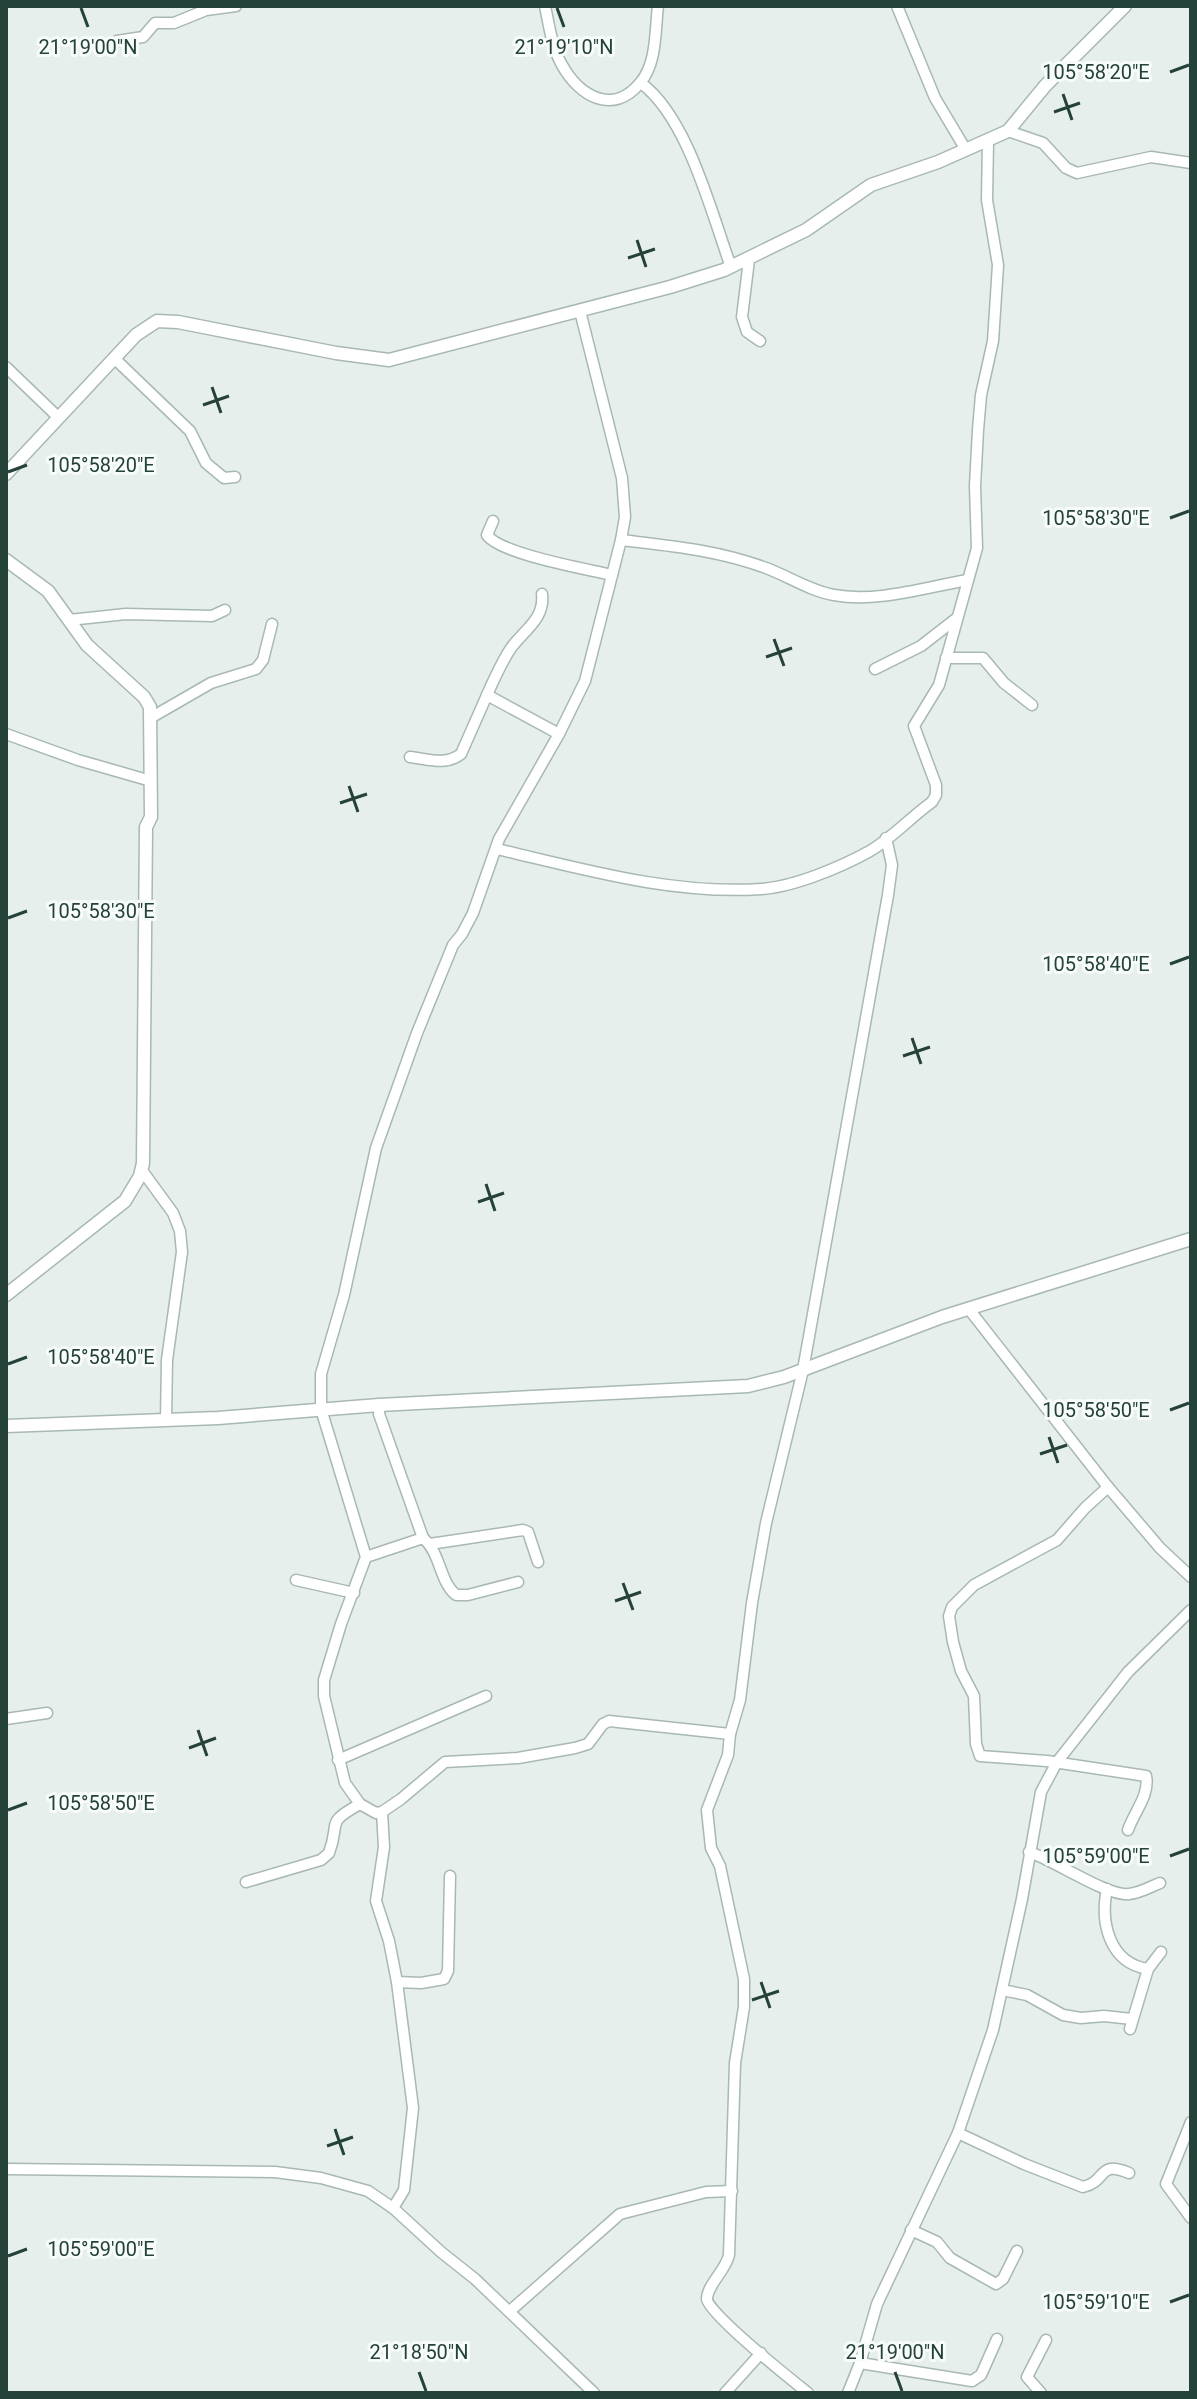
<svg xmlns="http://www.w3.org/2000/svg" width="1197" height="2399" viewBox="0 0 1197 2399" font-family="Roboto,sans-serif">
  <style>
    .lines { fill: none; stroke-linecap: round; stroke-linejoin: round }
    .minor-casing { stroke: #a8b8b2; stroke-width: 13 }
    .tertiary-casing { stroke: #a8b8b2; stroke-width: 15 }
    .minor { stroke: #fff; stroke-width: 10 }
    .tertiary { stroke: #fff; stroke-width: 12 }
    .ticks { fill: none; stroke: #24423a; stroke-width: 3 }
    .ticks-label { font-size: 20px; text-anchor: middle; fill: #24423a; stroke: #f7fbf9; stroke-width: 6; stroke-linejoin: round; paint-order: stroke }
  </style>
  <rect width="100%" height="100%" fill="#e6efeb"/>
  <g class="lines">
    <defs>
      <g id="minor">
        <path d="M545,6C549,25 552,48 562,65C579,96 613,116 640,83C657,64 655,30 658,6"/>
        <path d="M897,6L935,98L966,150"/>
        <path d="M107,47L117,41L143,37L155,23H174L206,10L236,6"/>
        <path d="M641,83C688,118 711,212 731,267"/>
        <path d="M1008,131L1043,143L1066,168L1077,173L1151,157L1191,163"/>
        <path d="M749,260L742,317L747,332L760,341"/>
        <path d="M580,311L622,478L625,517L621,540L585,681L559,734L499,839L473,913L462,934L453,945L417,1033L376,1148L344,1295L321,1374V1409L366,1557L341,1624L324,1680V1696L345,1783L360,1804L376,1813L382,1812L401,1799L445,1762L518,1758L575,1748L588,1744L603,1724L609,1721L730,1734"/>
        <path d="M114,358L190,431L206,463L224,478L235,477"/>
        <path d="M6,367L58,417"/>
        <path d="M493,521L487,535C500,554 587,569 612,575"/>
        <path d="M621,540C671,546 718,550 766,568C788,576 810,591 834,595C877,603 926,587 968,580"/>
        <path d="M69,620L126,614L212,616L225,610"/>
        <path d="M946,658H983L1004,683L1032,705"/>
        <path d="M875,669L921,646L957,618"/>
        <path d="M487,695C494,679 501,663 511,648C524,630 545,619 542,594"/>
        <path d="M152,717L211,683L256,669L263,660L272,624"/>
        <path d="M6,734L78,760L151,781"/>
        <path d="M410,757C429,759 445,766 461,754L487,695L559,734"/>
        <path d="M497,849C583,869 672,895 761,889C794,887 841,867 870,851C892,838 911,817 932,802L936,795V785L914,726L939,685L977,548L975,486L978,430L981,395L993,341L998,265L987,200L988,141"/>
        <path d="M141,1169L173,1213L180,1231L182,1252L167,1360L166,1420"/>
        <path d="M968,1308L1108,1487L1160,1548L1191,1577"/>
        <path d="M379,1405V1414L423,1538"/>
        <path d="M1108,1487L1085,1508L1057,1540L974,1585L952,1607L949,1616L953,1642L961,1671L974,1696L976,1744L980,1756L1047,1761L1146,1776C1150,1795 1134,1812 1128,1830"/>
        <path d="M430,1544L523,1530L528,1532L538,1562"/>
        <path d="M366,1557L423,1538C441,1553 439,1581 456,1595H468L518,1582"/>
        <path d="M296,1580L354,1593"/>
        <path d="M6,1719L47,1713"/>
        <path d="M338,1760L486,1696"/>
        <path d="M382,1812L384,1847L376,1901L389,1941L397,1982L413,2108L404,2190L393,2208"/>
        <path d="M1029,1852C1054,1860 1108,1897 1129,1894C1140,1893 1150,1887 1160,1883"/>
        <path d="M246,1882L321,1860L329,1853C341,1821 324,1824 360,1804"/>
        <path d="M1107,1889C1100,1922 1109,1963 1148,1969"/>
        <path d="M397,1982L421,1983L444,1979L448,1971L450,1876"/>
        <path d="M1002,1990L1027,1995L1063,2015L1081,2018L1104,2016L1132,2019"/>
        <path d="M1130,2029L1148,1969L1161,1952"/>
        <path d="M1191,2122L1166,2184L1191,2218"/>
        <path d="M958,2133L1024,2164L1083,2187C1108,2181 1097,2160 1129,2173"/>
        <path d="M6,2169L275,2172L321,2178L368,2191L393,2208L441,2252L475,2279L594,2393"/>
        <path d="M911,2230L937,2242L950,2258L996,2284L1003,2279L1017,2251"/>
        <path d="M510,2311L620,2214L706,2192L732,2191"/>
        <path d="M860,2363L972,2381L981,2375L997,2339"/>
        <path d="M725,2393L761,2353"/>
        <path d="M808,2393C793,2381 707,2313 707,2299C707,2285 726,2270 729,2255L735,2063L744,2007V1979L720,1866L711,1848L707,1810L728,1755L730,1734L740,1700L752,1603L766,1523L803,1370L888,895L892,865L886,838"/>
        <path d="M848,2393L860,2363L877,2304L958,2133L993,2030L1022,1899L1041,1792L1057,1762L1128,1672L1191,1610"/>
        <path d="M1041,2393L1027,2377L1046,2340"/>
      </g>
      <g id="tertiary">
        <path d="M6,474L136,335L157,321L178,322L336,353L389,360L670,287L724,270L806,230L871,185L938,162L1008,131L1045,86L1125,6"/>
        <path d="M6,560L48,591L87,645L144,697L150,707L151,817L146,827L143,1163L140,1176L125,1201L6,1295"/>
        <path d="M6,1426L218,1418L379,1405L748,1386L784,1377L942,1317L1191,1239"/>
      </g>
    </defs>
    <use href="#minor" class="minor-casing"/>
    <use href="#tertiary" class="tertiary-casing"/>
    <use href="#minor" class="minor"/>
    <use href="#tertiary" class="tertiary"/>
  </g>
  <path class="ticks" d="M81,8L88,27M557,8L564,27M1170,72L1189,65M1063,94L1072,120M1054,112L1080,103M637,240L646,267M628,258L655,249M212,387L221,413M203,405L229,396M8,472L27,465M1170,518L1189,511M774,639L784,666M766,657L792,648M349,786L358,812M340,803L367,794M8,918L27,911M1170,964L1189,957M912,1038L921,1064M903,1056L930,1047M486,1184L495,1211M478,1202L504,1193M8,1364L27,1357M1170,1410L1189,1403M1049,1437L1058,1463M1040,1454L1067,1445M623,1583L633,1610M615,1601L641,1592M198,1730L207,1756M189,1748L216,1738M8,1810L27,1803M1170,1856L1189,1849M761,1982L770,2008M752,2000L779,1991M335,2129L344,2155M327,2146L353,2137M8,2256L27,2249M1170,2302L1189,2295M419,2372L426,2391M895,2372L902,2391"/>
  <g class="ticks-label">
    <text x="88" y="54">21°19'00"N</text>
    <text x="564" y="54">21°19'10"N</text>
    <text x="1096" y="79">105°58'20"E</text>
    <text x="101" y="472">105°58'20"E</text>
    <text x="1096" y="525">105°58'30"E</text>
    <text x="101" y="918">105°58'30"E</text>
    <text x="1096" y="971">105°58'40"E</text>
    <text x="101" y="1364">105°58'40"E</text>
    <text x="1096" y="1417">105°58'50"E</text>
    <text x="101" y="1810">105°58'50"E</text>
    <text x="1096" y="1863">105°59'00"E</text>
    <text x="101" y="2256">105°59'00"E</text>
    <text x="1096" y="2309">105°59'10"E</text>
    <text x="419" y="2359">21°18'50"N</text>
    <text x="895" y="2359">21°19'00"N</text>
  </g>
  <rect width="1197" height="2399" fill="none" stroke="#24423a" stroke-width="16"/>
</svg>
